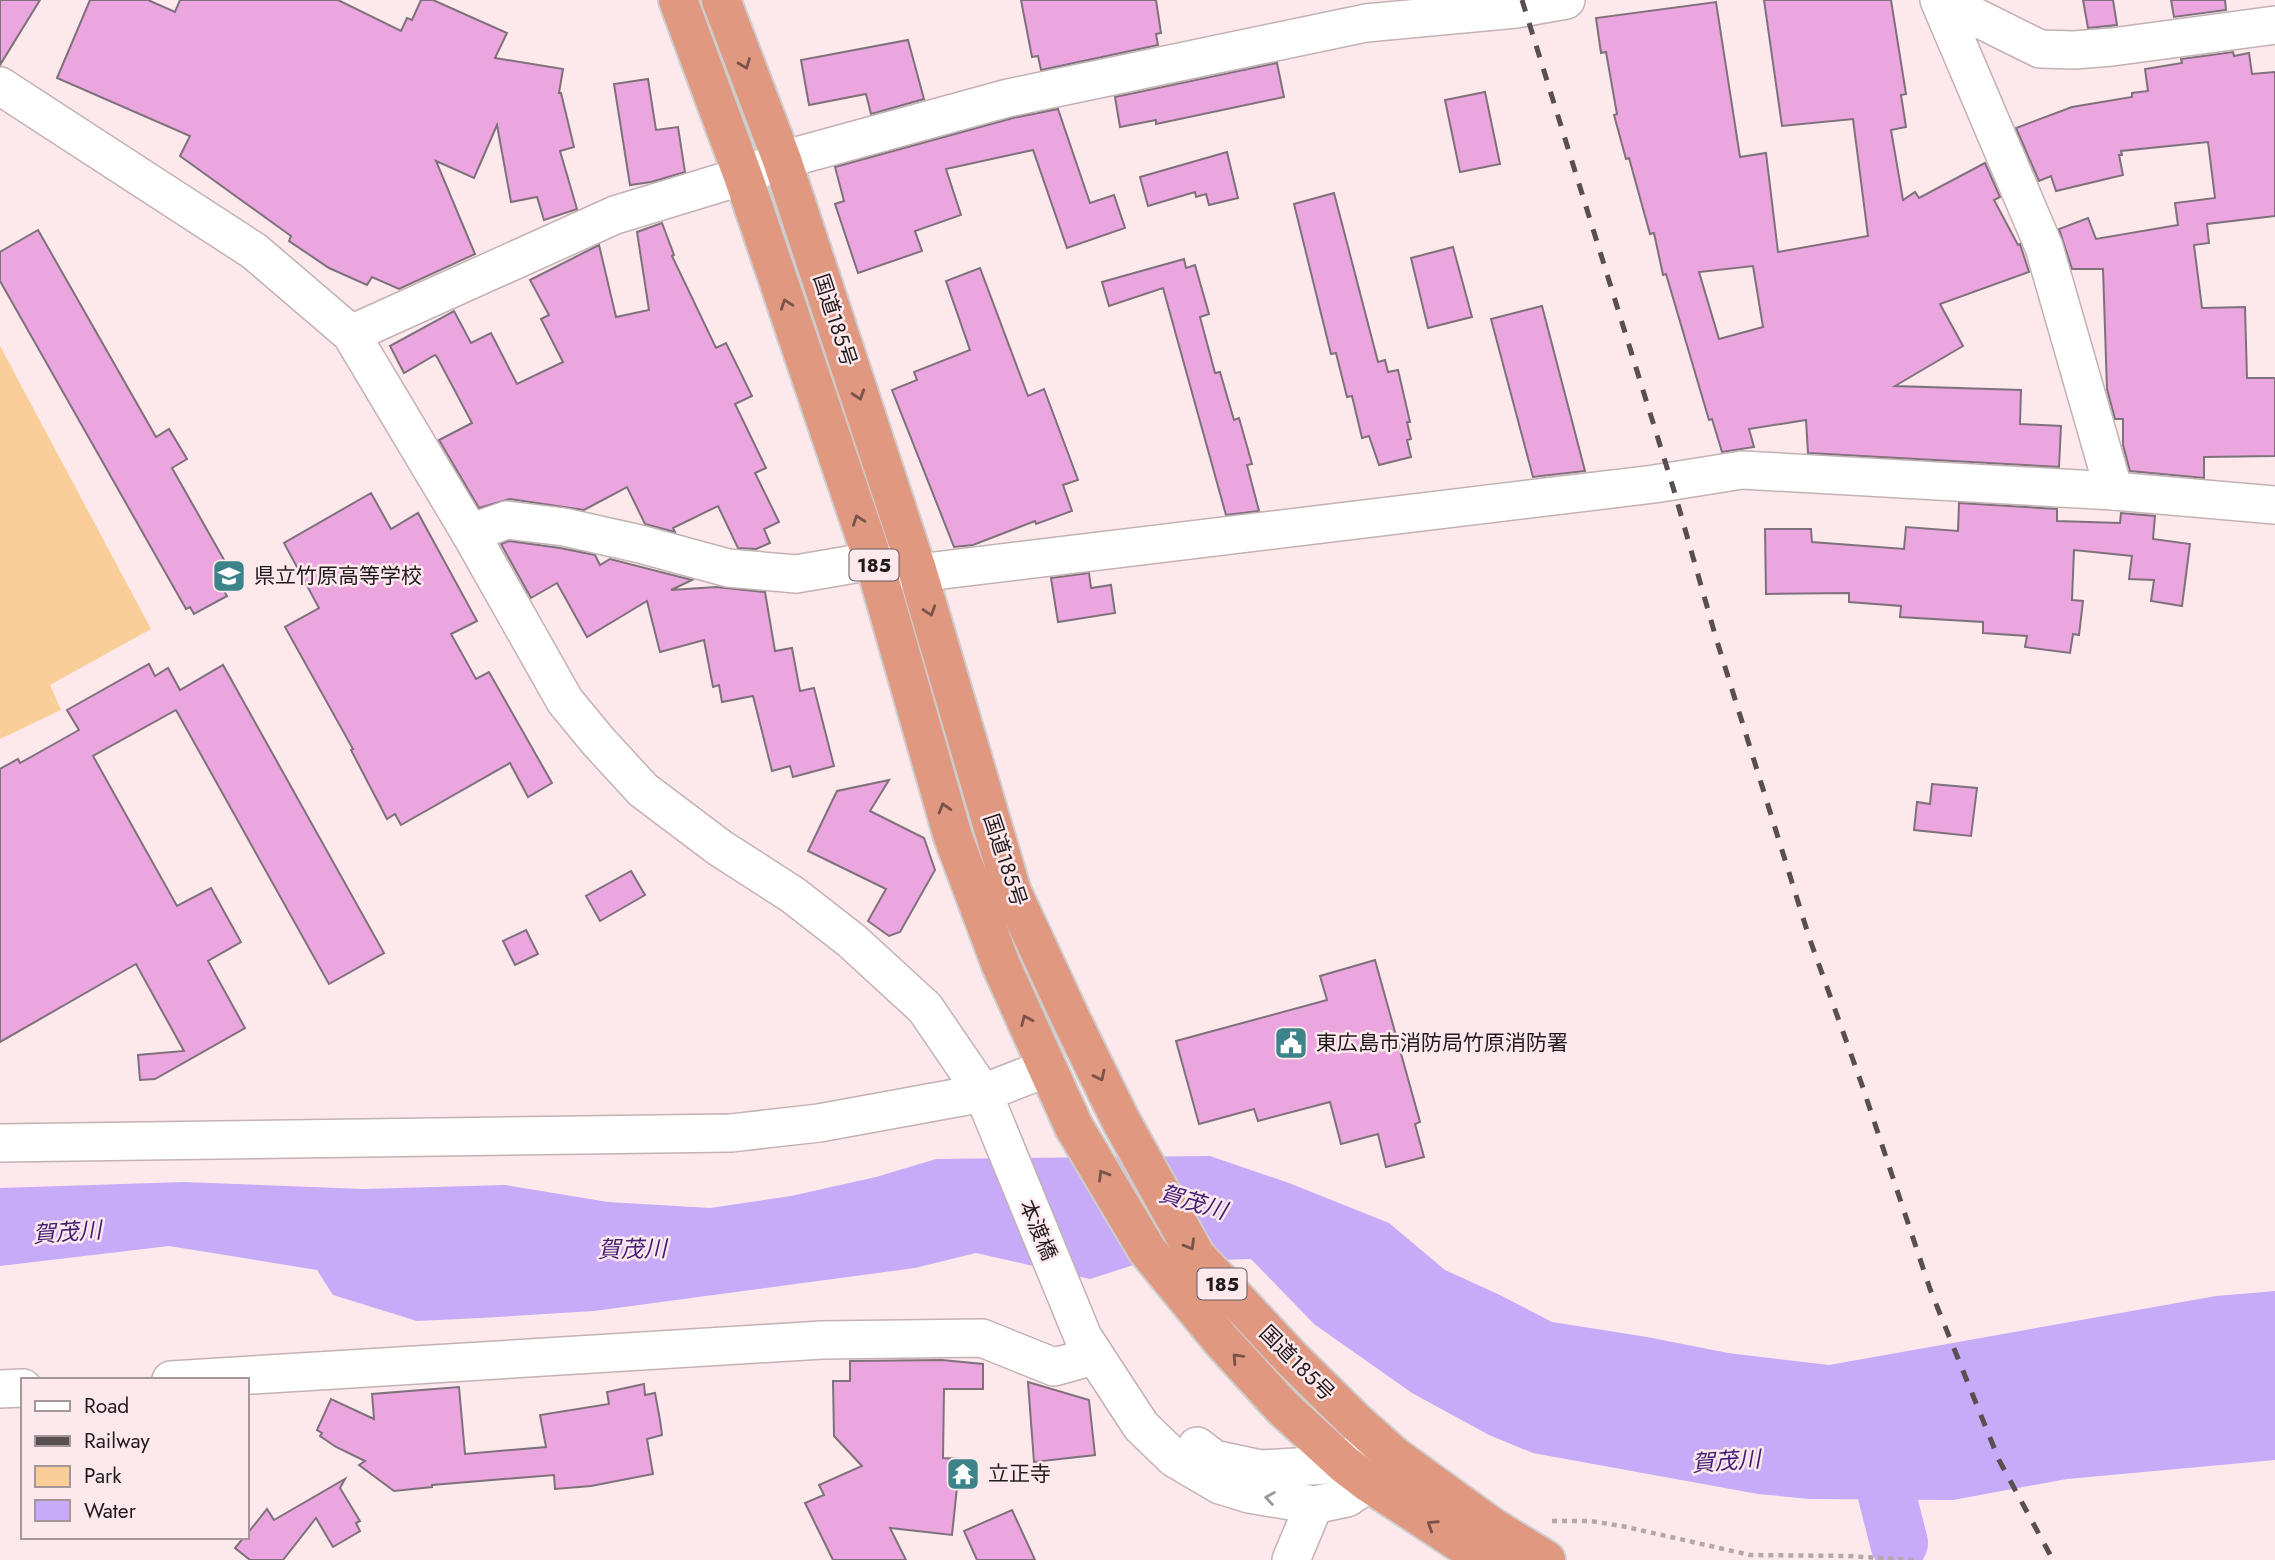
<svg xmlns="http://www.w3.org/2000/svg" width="2275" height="1560" viewBox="0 0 2275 1560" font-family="Jost,'Noto Sans JP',sans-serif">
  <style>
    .green { fill: #f9ce99 }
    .water { fill: #c7abf8 }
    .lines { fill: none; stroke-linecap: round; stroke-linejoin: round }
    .river { stroke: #c7abf8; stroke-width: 58 }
    .building { fill: #eca6df; stroke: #7e717b; stroke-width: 2; fill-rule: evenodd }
    .minor-casing { stroke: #c3b1b4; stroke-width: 40 }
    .highway-casing { stroke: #cecdcd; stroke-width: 42 }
    .path { stroke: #b6a7a9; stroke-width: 4.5; stroke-dasharray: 5 5; stroke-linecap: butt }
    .minor { stroke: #fff; stroke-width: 37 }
    .highway { stroke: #e19880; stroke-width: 38 }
    .rail { stroke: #594f51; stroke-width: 5; stroke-dasharray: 12 12; stroke-linecap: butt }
    .oneway { stroke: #775349 }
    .oneway2 { stroke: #9b9899 }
    .labels { text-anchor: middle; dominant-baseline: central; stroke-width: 5; stroke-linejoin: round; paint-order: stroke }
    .shield { fill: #fde9ec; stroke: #63585a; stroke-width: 2 }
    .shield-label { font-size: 19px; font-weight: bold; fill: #211a1c }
    .street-label { font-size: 21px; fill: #211a1c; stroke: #fde9ec }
    .poi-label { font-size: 21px; fill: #211a1c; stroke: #fde9ec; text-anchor: start }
    .water-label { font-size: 23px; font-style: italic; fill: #461d74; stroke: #fde9ec }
  </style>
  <rect width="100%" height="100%" fill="#fde9ec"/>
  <path class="green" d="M0,346L151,629L50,685L61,710L0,739Z"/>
  <path class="water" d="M1210,1156L1289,1183L1389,1223L1445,1270L1500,1295L1552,1322L1647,1337L1728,1353L1829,1365L2216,1296L2275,1291V1460L2067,1479L1953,1500L1810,1499L1758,1494L1533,1453L1489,1435L1412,1393L1314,1324L1251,1259L1143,1262L1090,1279L976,1253L915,1268L594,1311L480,1318L417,1321L333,1295L317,1270L169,1246L0,1266V1188L184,1182L363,1189L505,1185L608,1202L710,1208L791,1196L876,1177L936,1159Z"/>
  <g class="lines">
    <path class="river" d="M1876,1452L1899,1543"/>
  </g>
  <g class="building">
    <path d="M0,0H40L0,65Z"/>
    <path d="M90,0H148L175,12L180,0H338L401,31L407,18L412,20L421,0H433L507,33L495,58L563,69L559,93H561L574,147L560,151L577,209L544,220L537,197L511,202L497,125L474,178L436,161L475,254L399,289L372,277L367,285L329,268L289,241L291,236L180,156L190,136L57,78Z"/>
    <path d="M1021,0H1156L1161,33L1156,34L1158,45L1041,70L1038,56L1032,57Z"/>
    <path d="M1764,0H1891L1906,94L1901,95L1906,127L1891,130L1903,200L1915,192L1919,198L1985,163L2000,197L1994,200L2018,245L2020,244L2029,272L1940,304L1963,346L1895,386L2021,390L2020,424L2061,426L2059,467L1808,453L1806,420L1749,429L1754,447L1722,452L1712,419L1709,420L1666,274L1663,275L1654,233L1650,234L1629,158L1626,159L1614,115L1617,114L1606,52L1601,53L1596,18L1716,2L1740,157L1766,153L1778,252L1868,236L1853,119L1782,126ZM1753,266L1763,327L1719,339L1699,272Z"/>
    <path d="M2083,0H2113L2117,25L2088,28Z"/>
    <path d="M2171,0H2225L2226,10L2174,17Z"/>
    <path d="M908,40L924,99L871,114L866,94L809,105L801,60Z"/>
    <path d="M2233,52L2234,56L2249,53L2252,74L2275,72V216L2207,224L2209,243L2194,245L2202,308L2245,307L2247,378H2275V456L2204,457V478L2130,471L2123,445V419H2115L2107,389L2103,269H2072L2059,229L2088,218L2096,239L2178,225L2175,203L2215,198L2208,142L2121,151L2122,155H2119L2123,175L2056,191L2051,176L2039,181L2016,128L2072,107L2132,97V93L2148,91L2145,69L2182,63L2181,59Z"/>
    <path d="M1277,63L1284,97L1156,124V120L1120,127L1115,97Z"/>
    <path d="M648,79L656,130L678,127L685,172L651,182L630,185L614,84Z"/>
    <path d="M1485,92L1500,164L1460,172L1445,100Z"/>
    <path d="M1058,109L1090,203L1114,195L1125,228L1067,248L1033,150L946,169L961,215L915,231L922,251L858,273L835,204L844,201L835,167L1013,118Z"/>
    <path d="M1227,152L1238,198L1209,205L1206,194L1196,197L1195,192L1148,206L1140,177Z"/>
    <path d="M1334,193L1378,362L1385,360L1388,372L1398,370L1410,422H1407L1411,439L1407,440L1411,457L1379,465L1369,436L1362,438L1352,396L1347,397L1336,353L1331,354L1294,204Z"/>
    <path d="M662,223L674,255L672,256L716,348L726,343L752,396L735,404L766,468L755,473L779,522L764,529L770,543L756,549L738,548L718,506L673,528L675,532L645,524L627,487L584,510L510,499L479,508L439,440L472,423L437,357L435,355L404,373L390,346L454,311L471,343L491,333L517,384L563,362L541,319L549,315L530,280L599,245L616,317L649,310L637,232Z"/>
    <path d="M38,230L156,437L169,429L187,459L172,468L236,581L223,589L227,596L194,614L190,607L186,609L0,281V252Z"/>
    <path d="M1453,247L1472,317L1428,328L1411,258Z"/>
    <path d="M1184,259L1186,268L1195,265L1209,314L1200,317L1215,373L1220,372L1234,420L1239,418L1252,464L1247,465L1259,511L1226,515L1163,288L1109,306L1102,282Z"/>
    <path d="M980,268L1028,396L1044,389L1078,480L1063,485L1072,511L1036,524L1035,521L973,545L954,547L892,390L917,380L914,372L970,350L946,281Z"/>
    <path d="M1542,306L1585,471L1533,477L1491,319Z"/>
    <path d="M371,493L391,529L418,513L477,621L451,634L476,679L489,672L552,783L528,797L510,763L401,825L395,814L387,819L351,750L353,749L285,627L319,608L284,543Z"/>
    <path d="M1959,503L2057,509V521L2120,523L2121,513L2155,516L2153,539L2190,544L2182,606L2151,601L2154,580L2129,579L2132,556L2074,550L2072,600L2083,601L2079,635L2073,634L2070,653L2025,647L2027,636L1983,633V622L1900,617L1901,606L1849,602V593L1766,594L1765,529H1811L1812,542L1904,549L1906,527L1958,531Z"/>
    <path d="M509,541L560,548L595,555L600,565L610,559L692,580L671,590L716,587L765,592L775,651L792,648L800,691L814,688L834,766L793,777L790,766L772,771L753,696L722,702L719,685L713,687L704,640L660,652L647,601L587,637L557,583L531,598L501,544Z"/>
    <path d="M1089,573L1091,588L1111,585L1115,613L1058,622L1051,578Z"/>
    <path d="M149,664L155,676L168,668L180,690L223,665L384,953L329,984L176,710L93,756L177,906L211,888L241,942L208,961L245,1028L155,1079L140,1080L138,1055L184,1051L136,964L0,1042V769L18,759L20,763L79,730L67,710Z"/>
    <path d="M889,780L870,811L924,838L935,870L900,932L889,936L868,921L886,889L808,851L837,791Z"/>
    <path d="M1932,784L1977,788L1971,836L1914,830L1917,802L1930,804Z"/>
    <path d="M631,871L645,895L600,921L586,896Z"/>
    <path d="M526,930L538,954L515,965L503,941Z"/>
    <path d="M1375,960L1420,1122L1415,1124L1424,1157L1386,1167L1378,1134L1341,1144L1330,1102L1258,1121L1254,1109L1199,1124L1176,1041L1327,1000L1320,976Z"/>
    <path d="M942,1360L983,1364V1389H944L943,1458L960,1459L952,1535L890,1528L906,1560H833L805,1503L824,1495L819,1485L862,1466L834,1436L833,1381H850V1361Z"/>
    <path d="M1028,1382L1089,1400L1095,1455L1034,1462Z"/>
    <path d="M644,1384L645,1395L655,1393L660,1420L662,1435L647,1439L653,1474L591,1486L555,1489L554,1475L432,1485V1487L394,1491L359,1465L365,1461L336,1447L320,1436L322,1433L317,1430L331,1399L374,1419L372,1394L459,1387L465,1454L546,1447L540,1415L609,1404L607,1392Z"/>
    <path d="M345,1479L340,1488L360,1521L356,1523L360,1531L333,1547L316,1518L283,1560H250L235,1548L244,1537H247V1534L267,1509L274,1520Z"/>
    <path d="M1012,1510L1035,1560H977L964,1531Z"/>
  </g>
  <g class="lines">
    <defs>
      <g id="minor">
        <path d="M1939,0L2044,247L2114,491"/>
        <path d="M1941,0L2040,49L2074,50L2112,47L2275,25"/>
        <path d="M0,86L254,251L351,334L470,533L565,701L598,741L643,790L720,848L793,895L852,941L925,1008L983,1093L1083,1337L1141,1426L1174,1458L1220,1485L1249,1494L1314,1505L1347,1498L1369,1483L1388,1462"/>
        <path d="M351,334L615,215L743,176L782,160L1008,98L1366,23L1516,9L1566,0"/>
        <path d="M470,533L507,520L564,527L640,544L728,568L796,574L872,561L918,573L1654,484L1742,470L2114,491L2275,505"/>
        <path d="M0,1143L731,1133L819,1123L983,1093L1047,1068"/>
        <path d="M171,1380L822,1340L982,1338L1054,1367L1094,1356"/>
        <path d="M0,1389L23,1388"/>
        <path d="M1197,1446L1214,1459L1261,1469L1344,1464L1362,1448"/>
        <path d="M1291,1560L1314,1505"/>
      </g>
      <g id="highway">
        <path d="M678,0L743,176L879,578L953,837L1001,965L1074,1127L1147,1250L1221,1340L1283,1408L1344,1464L1369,1483L1474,1552L1491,1560"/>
        <path d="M721,0L782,160L918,573L1012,892L1071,1019L1121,1121L1196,1256L1292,1359L1356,1422L1394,1456L1492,1527L1546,1560"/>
      </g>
    </defs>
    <use href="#minor" class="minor-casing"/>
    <use href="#highway" class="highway-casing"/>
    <path class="path" d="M1552,1521H1590L1622,1526L1750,1555L1848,1556L1914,1560"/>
    <use href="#minor" class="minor"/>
    <use href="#highway" class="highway"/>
    <path class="rail" d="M1522,0L1673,487L1716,638L1809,937L1862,1085L1930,1289L1999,1460L2053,1560"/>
  </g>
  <defs><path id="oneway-chevron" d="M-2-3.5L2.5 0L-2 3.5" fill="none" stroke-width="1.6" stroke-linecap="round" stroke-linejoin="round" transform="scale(1.75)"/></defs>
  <g class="oneway">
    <use href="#oneway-chevron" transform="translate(745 64) rotate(69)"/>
    <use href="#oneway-chevron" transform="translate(786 304) rotate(-109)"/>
    <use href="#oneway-chevron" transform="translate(859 395) rotate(72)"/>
    <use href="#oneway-chevron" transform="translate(858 520) rotate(-109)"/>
    <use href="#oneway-chevron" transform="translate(930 611) rotate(72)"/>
    <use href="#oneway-chevron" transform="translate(944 808) rotate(-106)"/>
    <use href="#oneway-chevron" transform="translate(1026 1020) rotate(-114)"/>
    <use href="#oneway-chevron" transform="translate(1100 1076) rotate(64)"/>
    <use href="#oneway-chevron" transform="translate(1103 1175) rotate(-121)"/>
    <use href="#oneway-chevron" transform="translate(1190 1245) rotate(59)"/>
    <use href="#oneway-chevron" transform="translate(1237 1358) rotate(-133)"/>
    <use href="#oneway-chevron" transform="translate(1432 1525) rotate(-147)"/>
  </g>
  <use class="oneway2" href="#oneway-chevron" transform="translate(1270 1498) rotate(-171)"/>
  <defs>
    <symbol id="school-square" viewBox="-11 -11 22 22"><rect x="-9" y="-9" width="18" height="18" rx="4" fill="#3c8489" stroke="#fde9ec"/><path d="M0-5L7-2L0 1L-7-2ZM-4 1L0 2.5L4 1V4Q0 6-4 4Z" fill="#fff"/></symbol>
    <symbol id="civic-square" viewBox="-11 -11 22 22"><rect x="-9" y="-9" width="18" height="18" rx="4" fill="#3c8489" stroke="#fde9ec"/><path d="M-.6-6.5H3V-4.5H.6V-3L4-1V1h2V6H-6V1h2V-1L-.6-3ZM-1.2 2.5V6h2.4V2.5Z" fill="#fff"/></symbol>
    <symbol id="temple-square" viewBox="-11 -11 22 22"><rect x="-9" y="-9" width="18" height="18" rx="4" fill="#3c8489" stroke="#fde9ec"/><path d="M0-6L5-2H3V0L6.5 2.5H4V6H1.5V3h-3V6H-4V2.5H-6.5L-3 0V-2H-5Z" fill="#fff"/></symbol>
  </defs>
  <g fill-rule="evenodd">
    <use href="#school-square" x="210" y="557" width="38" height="38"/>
    <use href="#civic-square" x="1272" y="1024" width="38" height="38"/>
    <use href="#temple-square" x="944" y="1455" width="38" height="38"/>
  </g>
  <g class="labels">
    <g class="shield">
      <rect x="849.5" y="549.5" width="49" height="31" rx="5"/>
      <rect x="1197.5" y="1268.5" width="49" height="31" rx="5"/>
    </g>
    <g class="shield-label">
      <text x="874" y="565">185</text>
      <text x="1222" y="1284">185</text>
    </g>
    <g class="street-label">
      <text transform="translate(835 320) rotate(72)">国道185号</text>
      <text transform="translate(1005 860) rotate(72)">国道185号</text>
      <text transform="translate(1038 1230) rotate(67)">本渡橋</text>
      <text transform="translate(1297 1363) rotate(45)">国道185号</text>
    </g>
    <g class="poi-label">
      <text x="254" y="576">県立竹原高等学校</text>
      <text x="1316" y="1043">東広島市消防局竹原消防署</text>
      <text x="988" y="1474">立正寺</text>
    </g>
    <g class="water-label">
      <text transform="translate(1193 1202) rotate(16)">賀茂川</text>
      <text transform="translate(67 1232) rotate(-4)">賀茂川</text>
      <text transform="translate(632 1249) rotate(-1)">賀茂川</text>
      <text transform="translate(1726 1461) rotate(-4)">賀茂川</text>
    </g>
  </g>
  <rect x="21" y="1378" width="228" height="161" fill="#fde9ec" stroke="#a59699" stroke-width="2"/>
  <rect x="35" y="1401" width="35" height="10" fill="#ffffff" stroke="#a59699" stroke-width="2"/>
  <text x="84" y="1413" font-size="21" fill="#211a1c">Road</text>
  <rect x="35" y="1436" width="35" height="10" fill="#594f51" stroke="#a59699" stroke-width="2"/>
  <text x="84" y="1448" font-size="21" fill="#211a1c">Railway</text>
  <rect x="35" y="1466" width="35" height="21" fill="#f9ce99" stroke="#a59699" stroke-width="2"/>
  <text x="84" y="1483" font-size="21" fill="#211a1c">Park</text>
  <rect x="35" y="1500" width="35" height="21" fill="#c7abf8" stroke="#a59699" stroke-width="2"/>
  <text x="84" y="1518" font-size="21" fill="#211a1c">Water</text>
</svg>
